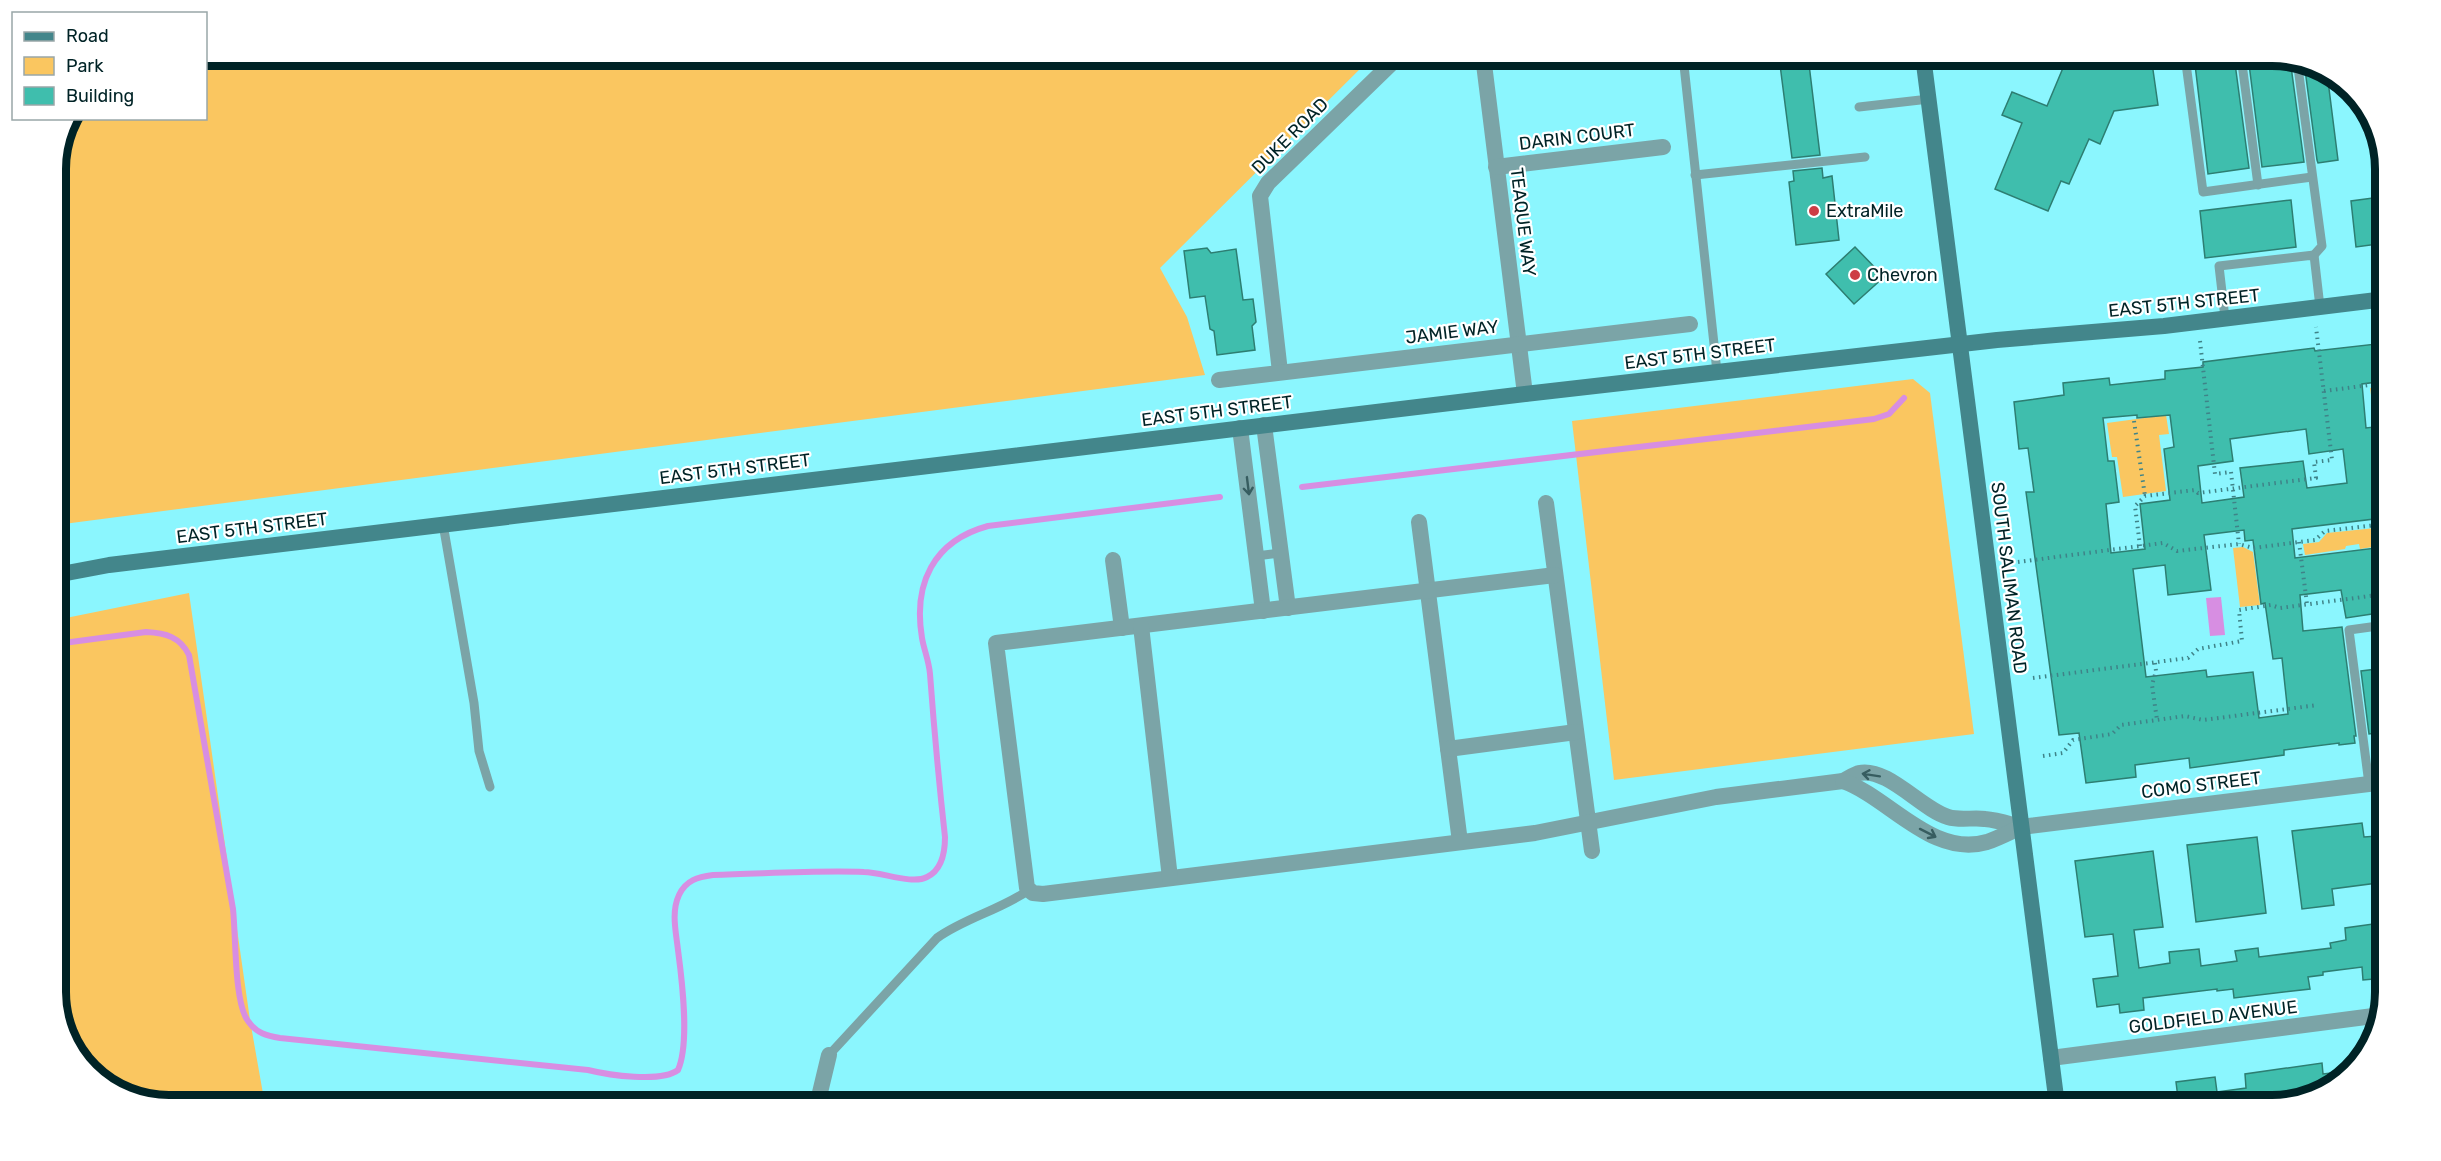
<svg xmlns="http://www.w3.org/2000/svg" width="2441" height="1161" viewBox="0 0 2441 1161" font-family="Rubik,sans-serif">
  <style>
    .green { fill: #fac660 }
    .water { fill: #d78ee2 }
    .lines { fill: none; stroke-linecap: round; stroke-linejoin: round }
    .stream { stroke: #d78ee2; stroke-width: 6 }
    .building { fill: #3fbead; stroke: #2d7e72; stroke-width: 1.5; fill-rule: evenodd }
    .path { stroke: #3f8388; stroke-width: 4; stroke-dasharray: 1.5 4.5; stroke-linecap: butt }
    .service { stroke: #7ba4a7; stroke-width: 9 }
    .minor { stroke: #7ba4a7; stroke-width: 16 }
    .secondary { stroke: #43868b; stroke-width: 16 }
    .oneway { stroke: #375d60 }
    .poi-dot { fill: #cd3d45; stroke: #fff; stroke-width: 2 }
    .labels { text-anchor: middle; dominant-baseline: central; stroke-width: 4.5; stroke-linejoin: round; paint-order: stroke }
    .street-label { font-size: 18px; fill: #002326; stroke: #fff }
    .poi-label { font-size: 18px; fill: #002326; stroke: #fff; text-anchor: start }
    .rim { fill: none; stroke: #002326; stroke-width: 8 }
  </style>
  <rect width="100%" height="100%" fill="#8bf6fe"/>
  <g class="green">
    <path d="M206,56H1373L1160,268L1187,317L1205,375L56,525V162L75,119L206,118Z"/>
    <path d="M1913,379L1930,393L1974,734L1614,780L1572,421Z"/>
    <path d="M2385,386V468L2383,453L2377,454L2376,442L2382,440L2380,431L2376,432L2370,388Z"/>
    <path d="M2166,415L2169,434L2159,435L2166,491L2123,497L2117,457H2112L2107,423Z"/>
    <path d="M2385,527V545L2360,549L2359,544L2346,546L2345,549L2305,555L2303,544L2319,542L2327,533Z"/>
    <path d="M2243,547L2253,552L2260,605L2240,607L2233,548Z"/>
    <path d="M189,593L250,1020L265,1105H169L125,1097L79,1061L56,1000V620Z"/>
  </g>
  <path class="water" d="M2221,597L2225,635L2210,636L2206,598Z"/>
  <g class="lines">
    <g class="stream">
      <path d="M1302,487L1874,419L1889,414L1904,398"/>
      <path d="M56,644L146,632C166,633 180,637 189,655L233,909C236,935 234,1003 248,1021C256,1033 267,1036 280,1038L588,1070C608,1075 661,1083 678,1070C690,1043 682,980 678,950C676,932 671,912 679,895C686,880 698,877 713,875C763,874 814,870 864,872C882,872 912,885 927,877C942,870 945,851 945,837C939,783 934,728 930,674C929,661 924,650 922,638C913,584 933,541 988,526L1220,497"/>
    </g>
  </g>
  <g class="building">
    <path d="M1791,56H1808L1820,155L1792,158L1779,57Z"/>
    <path d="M2068,56H2151L2158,105L2114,111L2100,144L2089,139L2069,184L2061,181L2048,211L1995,189L2022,123L2002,115L2012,92L2047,106Z"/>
    <path d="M2194,56H2234L2249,168L2208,174Z"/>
    <path d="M2248,56H2272L2290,59L2304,162L2262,167Z"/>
    <path d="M2304,62L2316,64L2327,73L2338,160L2318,163L2317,160Z"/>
    <path d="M1822,168L1823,178L1832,176L1839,240L1796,245L1789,182L1794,181L1793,171Z"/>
    <path d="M2380,197L2381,211L2385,210V243L2356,247L2351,201Z"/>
    <path d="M2291,200L2296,247L2205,258L2200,211Z"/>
    <path d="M1855,247L1884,277L1854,304L1826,274Z"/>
    <path d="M1207,248L1211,253L1236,249L1243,300L1253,299L1256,322L1252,326L1255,350L1217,355L1214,331L1210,329L1205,296L1190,298L1184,251Z"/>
    <path d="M2385,343V381L2362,384L2366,428L2374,427L2380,479H2385V510L2373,512L2374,519L2292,529L2295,558L2384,547L2385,612L2346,618L2341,590L2300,595L2303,631L2342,627L2356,736H2354L2355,743L2339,745V743L2284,750V755L2190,768L2189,758L2135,765L2136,777L2086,783L2079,733L2059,735L2026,492H2034L2028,448L2019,449L2014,402L2064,395L2063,383L2109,378L2110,385L2165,379V371L2203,367V362L2314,348L2315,351ZM2137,415V418L2170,415L2174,447L2164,449L2170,500L2140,504L2145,549L2111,553L2106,504L2119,502L2114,461H2108L2103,418ZM2306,429L2309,454L2343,449L2347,483L2307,488L2303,461L2240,468L2244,497L2202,503L2198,466L2233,461L2230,439ZM2244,530L2245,541L2253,540L2261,604L2265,603L2273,659L2282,658L2288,714L2259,718L2253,672L2207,677L2206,670L2146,677L2133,569L2165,565L2168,595L2211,590L2204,535Z"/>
    <path d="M2385,668V732L2369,734L2361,671Z"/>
    <path d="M2362,823L2364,837L2378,836V840H2385V882L2332,889L2334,905L2302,909L2292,831Z"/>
    <path d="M2257,837L2266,913L2196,922L2187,845Z"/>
    <path d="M2153,851L2163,927L2134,930L2139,968L2170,963L2169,952L2199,949L2201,966L2237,961L2235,951L2258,948L2259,957L2331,948L2330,943L2346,940L2345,928L2380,923L2385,978L2363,980L2362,967L2323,972V975L2308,977L2310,989L2234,998L2233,989L2217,991V989L2143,998L2144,1010L2120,1013L2119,1004L2097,1007L2093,979L2118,976L2113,934L2085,937L2075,861Z"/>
    <path d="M2322,1063L2323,1074L2348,1071L2335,1086L2272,1106H2179L2176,1082L2215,1077L2217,1092L2246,1088L2245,1074Z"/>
  </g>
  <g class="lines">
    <g class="path">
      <path d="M2200,341L2215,474L2231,472L2239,544"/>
      <path d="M2324,391L2385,383"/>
      <path d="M2134,421L2145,496"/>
      <path d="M2299,542L2307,604"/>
      <path d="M2140,546L2135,506L2145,496L2195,490L2198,493L2316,478L2314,462L2332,460L2316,327"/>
      <path d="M2018,562L2163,543L2177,551L2239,544L2253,548L2315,540L2325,531L2385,524"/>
      <path d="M2155,663L2156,671L2152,685L2157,720"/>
      <path d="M2033,678L2188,658L2198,649L2242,641L2239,610L2271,605L2280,608L2385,594"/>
      <path d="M2043,756L2063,753L2073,740L2112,734L2121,725L2185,716L2203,720L2318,705"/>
    </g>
    <g class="service">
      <path d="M1683,56L1717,372"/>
      <path d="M2185,56L2203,192L2312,177"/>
      <path d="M2241,56L2258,185"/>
      <path d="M2297,60L2322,246L2314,255"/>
      <path d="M1859,107L1929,99"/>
      <path d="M1695,175L1865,157"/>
      <path d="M2225,318L2219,266L2314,255L2320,307"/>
      <path d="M443,524L474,703L479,751L490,787"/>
      <path d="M1256,556L1280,553"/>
      <path d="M2369,784L2349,630L2385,625"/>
      <path d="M829,1055L937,938C965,918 1000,910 1029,890"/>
    </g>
    <g class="minor">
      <path d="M1483,56L1525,394"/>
      <path d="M1496,167L1663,147"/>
      <path d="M1280,372L1260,196L1268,183L1399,56"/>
      <path d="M1219,380L1690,324"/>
      <path d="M1264,425L1288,608"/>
      <path d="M1240,428L1263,611"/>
      <path d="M1546,503L1592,851"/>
      <path d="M1419,522L1460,842"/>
      <path d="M1113,560L1122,628"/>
      <path d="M1555,575L996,643L1027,888L1033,893L1043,894L1535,833L1716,797L1843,781C1848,778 1854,775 1859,773C1888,767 1921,809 1948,817C1961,821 1973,817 1985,819C1997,820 2009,824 2021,827"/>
      <path d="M1141,626L1170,878"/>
      <path d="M1448,749L1576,732"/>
      <path d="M1843,781C1890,798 1932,858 1987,842C1999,838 2010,832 2021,827L2385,782"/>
      <path d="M2051,1058L2381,1015"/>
      <path d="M817,1105L829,1055"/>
    </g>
    <g class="secondary">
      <path d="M1923,56L2057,1105"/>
      <path d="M56,575L109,565L1525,394L1997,340L2164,326L2385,299"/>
    </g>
  </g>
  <defs><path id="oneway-shaft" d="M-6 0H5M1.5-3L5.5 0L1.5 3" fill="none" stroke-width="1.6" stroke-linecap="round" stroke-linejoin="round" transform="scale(1.5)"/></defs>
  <g class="oneway">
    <use href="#oneway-shaft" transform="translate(1248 486) rotate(83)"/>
    <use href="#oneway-shaft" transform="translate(1871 775) rotate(-171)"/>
    <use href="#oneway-shaft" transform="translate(1928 833) rotate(27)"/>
  </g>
  <g class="poi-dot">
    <circle cx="1814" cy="211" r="6"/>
    <circle cx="1855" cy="275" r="6"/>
  </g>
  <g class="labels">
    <g class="street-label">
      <text transform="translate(1290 136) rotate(-45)">DUKE ROAD</text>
      <text transform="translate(1577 137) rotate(-7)">DARIN COURT</text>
      <text transform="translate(1523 222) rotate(83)">TEAQUE WAY</text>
      <text transform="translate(2184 303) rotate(-6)">EAST 5TH STREET</text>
      <text transform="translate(1452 332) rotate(-7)">JAMIE WAY</text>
      <text transform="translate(1700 354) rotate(-7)">EAST 5TH STREET</text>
      <text transform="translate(1217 411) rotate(-7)">EAST 5TH STREET</text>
      <text transform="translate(735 469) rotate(-7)">EAST 5TH STREET</text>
      <text transform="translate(252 528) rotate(-7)">EAST 5TH STREET</text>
      <text transform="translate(2009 578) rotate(83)">SOUTH SALIMAN ROAD</text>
      <text transform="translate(2201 785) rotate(-7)">COMO STREET</text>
      <text transform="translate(2213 1017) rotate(-7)">GOLDFIELD AVENUE</text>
    </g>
    <g class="poi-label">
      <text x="1826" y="211">ExtraMile</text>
      <text x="1867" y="275">Chevron</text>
    </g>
  </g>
  <path d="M0 0H2441V1161H0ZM169 66H2272A103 103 0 0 1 2375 169V992A103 103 0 0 1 2272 1095H169A103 103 0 0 1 66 992V169A103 103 0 0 1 169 66Z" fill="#fff" fill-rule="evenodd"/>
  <path class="rim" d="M169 66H2272A103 103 0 0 1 2375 169V992A103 103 0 0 1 2272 1095H169A103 103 0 0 1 66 992V169A103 103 0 0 1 169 66Z"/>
  <rect x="12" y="12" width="195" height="108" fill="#ffffff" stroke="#99a7a8" stroke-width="1.5"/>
  <rect x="24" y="32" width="30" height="9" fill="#43868b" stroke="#99a7a8" stroke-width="1.5"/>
  <text x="66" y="42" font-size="18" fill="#002326">Road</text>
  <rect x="24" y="57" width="30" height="18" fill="#fac660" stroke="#99a7a8" stroke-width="1.5"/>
  <text x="66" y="72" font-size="18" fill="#002326">Park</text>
  <rect x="24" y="87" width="30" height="18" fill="#3fbead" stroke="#99a7a8" stroke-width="1.5"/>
  <text x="66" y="102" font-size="18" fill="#002326">Building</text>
</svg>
